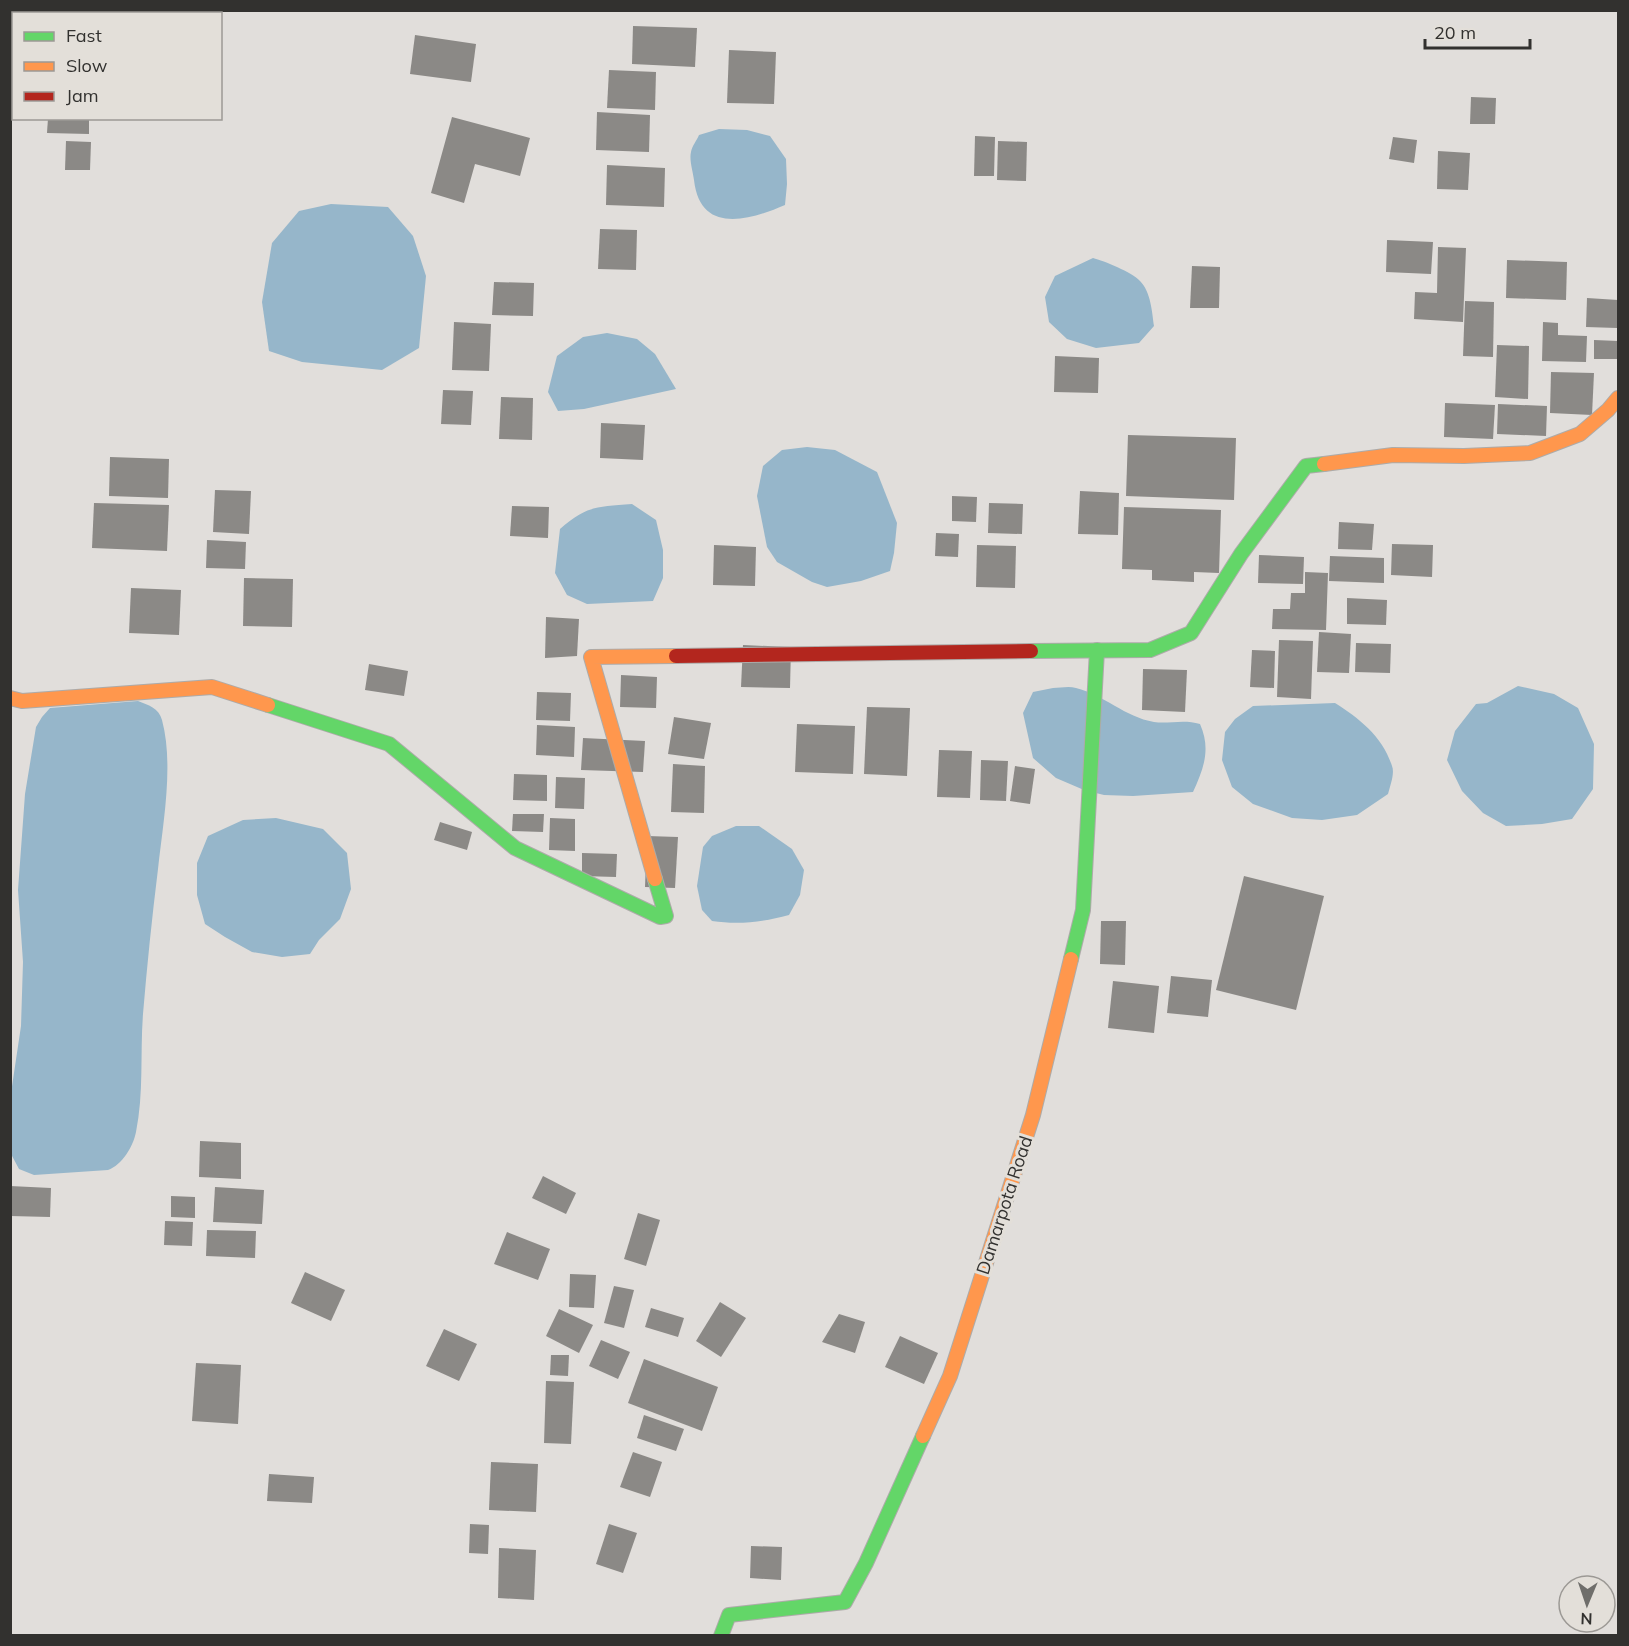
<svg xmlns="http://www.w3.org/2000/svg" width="1629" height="1646" viewBox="0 0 1629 1646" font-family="Mulish,sans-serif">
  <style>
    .water { fill: #96b6ca }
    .building { fill: #8b8986 }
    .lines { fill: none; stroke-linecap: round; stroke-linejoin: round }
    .fast-casing { stroke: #adaba9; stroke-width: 16 }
    .slow-casing { stroke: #adaba9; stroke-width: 16 }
    .jam-casing { stroke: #adaba9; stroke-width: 16 }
    .fast { stroke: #63d668; stroke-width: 14 }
    .slow { stroke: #ff974d; stroke-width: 14 }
    .jam { stroke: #b3261e; stroke-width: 14 }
    .labels { text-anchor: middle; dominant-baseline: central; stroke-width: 6; stroke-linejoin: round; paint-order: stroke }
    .street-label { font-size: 18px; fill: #32312f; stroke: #e3dfd9 }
  </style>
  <rect width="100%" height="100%" fill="#e1dedb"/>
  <g class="water">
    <path d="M719,129L747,130L770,136L786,159L787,184L785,205C748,221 700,234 694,180C693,172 689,160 691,152C692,146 697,140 699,135Z"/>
    <path d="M331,204L388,207L413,236L426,276L419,348L382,370L302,362L269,351L262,302L272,243L299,211Z"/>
    <path d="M1093,258C1104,261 1132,272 1140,281C1151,292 1152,312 1154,326L1139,343L1096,348L1067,339L1049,322L1045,297L1055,276Z"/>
    <path d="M607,333L637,339L655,354L676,389L584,409L558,411L548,392L557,356L583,337Z"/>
    <path d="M807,447L835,450L877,472L897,523L894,553L890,571L861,581L827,587L812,582L777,562L767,547L757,496L763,466L782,450Z"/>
    <path d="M632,504L656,520L663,550V578L653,601L587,604L567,595L555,573L560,529C587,505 598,507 632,504Z"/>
    <path d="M1518,686L1554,694L1578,708L1594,744L1593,789L1572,819L1542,824L1506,826L1483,813L1462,791L1447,760L1455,731L1476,704L1487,703Z"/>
    <path d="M1053,688C1060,688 1069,686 1076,688C1104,695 1125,717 1154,722C1169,724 1184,719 1200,724C1211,749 1204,768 1193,792L1133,796L1104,795L1084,790L1056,778L1033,758L1023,713L1033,692Z"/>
    <path d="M138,701C148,705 159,708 162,720C174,765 163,823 158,869C152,917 147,966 143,1014C140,1053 144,1093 136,1132C133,1147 122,1165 108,1170L34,1175L19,1169L11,1154V1093L21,1026L23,962L18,890L25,794L36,727L42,717L50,708Z"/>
    <path d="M1335,703C1359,718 1383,737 1392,766C1395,773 1390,786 1388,794L1357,815L1322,820L1292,818L1253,804L1232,787L1222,760L1225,732L1235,719L1253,706Z"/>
    <path d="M276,818L323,829L347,853L351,889L340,919L319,940L310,954L282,957L252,952L225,937L205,924L197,895V863L208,836L243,820Z"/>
    <path d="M736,826H759L792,849L804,870L800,895L789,915C763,922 739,925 712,921L702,910L697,886L703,847L712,836Z"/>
  </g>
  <g class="building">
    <path d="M633,26L697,28L695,67L632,64Z"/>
    <path d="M415,35L476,44L471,82L410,74Z"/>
    <path d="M729,50L776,52L774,104L727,103Z"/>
    <path d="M609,70L656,72L655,110L607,108Z"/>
    <rect x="10" y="79" width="4" height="35"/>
    <path d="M1471,97L1496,98L1495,124H1470Z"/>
    <path d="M597,112L650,115L649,152L596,150Z"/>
    <path d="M452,117L530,138L520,176L475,164L464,203L431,193Z"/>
    <path d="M48,118H89V134L47,133Z"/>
    <path d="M975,136L995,137L994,176H974Z"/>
    <path d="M1393,137L1417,140L1414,163L1389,159Z"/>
    <path d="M66,141L91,142L90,170H65Z"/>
    <path d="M998,141L1027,142L1026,181L997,180Z"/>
    <path d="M1438,151L1470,153L1468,190L1437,189Z"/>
    <path d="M607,165L665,168L664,207L606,205Z"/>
    <path d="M600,229L637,230L636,270L598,269Z"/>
    <path d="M1387,240L1433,242L1431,274L1386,272Z"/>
    <path d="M1438,247L1466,248L1463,322L1414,319L1415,292L1437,293Z"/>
    <path d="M1507,260L1567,262L1566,300L1506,298Z"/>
    <path d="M1192,266L1220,267L1219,308H1190Z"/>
    <path d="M494,282L534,283L533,316L492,315Z"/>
    <path d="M1587,298L1618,300L1617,328L1586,327Z"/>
    <path d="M1465,301L1494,302L1493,357L1463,356Z"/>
    <path d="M454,322L491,324L489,371L452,370Z"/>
    <path d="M1543,322L1558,323V335L1587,336L1586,362L1542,361Z"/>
    <path d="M1594,340L1618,341V359H1594Z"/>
    <path d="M1497,345L1529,346L1528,399L1495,397Z"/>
    <path d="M1055,356L1099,358L1098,393L1054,392Z"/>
    <path d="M1551,372L1594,373L1592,415L1550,413Z"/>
    <path d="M443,390L473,391L471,425L441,424Z"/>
    <path d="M501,397L533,398L532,440L499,439Z"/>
    <path d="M1445,403L1495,405L1493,439L1444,437Z"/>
    <path d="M1498,404L1547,406L1546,436L1497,434Z"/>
    <path d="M601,423L645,425L643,460L600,458Z"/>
    <path d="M1128,435L1236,438L1234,500L1126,496Z"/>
    <path d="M110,457L169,459L168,498L109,496Z"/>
    <path d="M215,490L251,491L249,534L213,532Z"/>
    <path d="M1080,491L1119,493L1118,535L1078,534Z"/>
    <path d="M952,496L977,497L976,522L952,521Z"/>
    <path d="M94,503L169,505L167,551L92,548Z"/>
    <path d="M989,503L1023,504L1022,534L988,533Z"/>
    <path d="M512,506L549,507L548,538L510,536Z"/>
    <path d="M1124,507L1221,510L1219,573L1194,572V582L1152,580V570L1122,569Z"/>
    <path d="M1339,522L1374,524L1372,550L1338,549Z"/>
    <path d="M936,533L959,534L958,557L935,556Z"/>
    <path d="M207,540L246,542L245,569L206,568Z"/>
    <path d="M1392,544L1433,545L1432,577L1391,575Z"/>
    <path d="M714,545L756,547L755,586L713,585Z"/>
    <path d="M977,545L1016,546L1015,588L976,587Z"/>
    <path d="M1259,555L1304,557L1303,584L1258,583Z"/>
    <path d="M1330,556L1384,558V583L1329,581Z"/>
    <path d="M1305,572L1328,573L1326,630L1272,629L1273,609H1290L1291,593H1305Z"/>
    <path d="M244,578L293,579L292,627L243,626Z"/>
    <path d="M131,588L181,590L179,635L129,633Z"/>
    <path d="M1347,598L1387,600L1386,625L1347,624Z"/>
    <path d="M546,617L579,619L577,656L545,658Z"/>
    <path d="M1319,632L1351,634L1349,673L1317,672Z"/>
    <path d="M1279,640L1313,641L1311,699L1277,697Z"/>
    <path d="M1356,643L1391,644L1390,673L1355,672Z"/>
    <path d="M743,645L791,647L790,688L741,687Z"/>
    <path d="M1252,650L1275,651L1274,688L1250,687Z"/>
    <path d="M369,664L408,671L404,696L365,690Z"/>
    <path d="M1143,669L1187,670L1185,712L1142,710Z"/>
    <path d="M621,675L657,677L656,708L620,707Z"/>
    <path d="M537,692L571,693L570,721L536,720Z"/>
    <path d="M867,707L910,708L907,776L864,774Z"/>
    <path d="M674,717L711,723L704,759L668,754Z"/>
    <path d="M797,724L855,726L853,774L795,772Z"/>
    <path d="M537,725L575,727L574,757L536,755Z"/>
    <path d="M583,738L645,741L643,772L581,770Z"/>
    <path d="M939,750L972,751L970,798L937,797Z"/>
    <path d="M981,760L1008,761L1006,801L980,800Z"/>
    <path d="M673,764L705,766L704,813L671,812Z"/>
    <path d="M1015,766L1035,769L1030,804L1010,801Z"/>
    <path d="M514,774L547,775V801L513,800Z"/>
    <path d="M556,777L585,778L584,809L555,808Z"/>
    <path d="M513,814H544L543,832L512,831Z"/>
    <path d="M550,818L575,819V851L549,850Z"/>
    <path d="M440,822L472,832L467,850L434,840Z"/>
    <path d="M647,836L678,837L675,888L645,887Z"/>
    <path d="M582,853L617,854L616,877L582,876Z"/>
    <path d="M1244,876L1324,896L1296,1010L1216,990Z"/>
    <path d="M1101,921H1126L1125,965L1100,964Z"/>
    <path d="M1171,976L1212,980L1208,1017L1167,1013Z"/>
    <path d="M1113,981L1159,986L1154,1033L1108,1028Z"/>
    <path d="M200,1141L241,1143V1179L199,1177Z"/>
    <path d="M543,1176L576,1193L566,1214L532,1198Z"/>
    <path d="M10,1186L51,1188L50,1217L10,1216Z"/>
    <path d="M215,1187L264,1190L262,1224L213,1222Z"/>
    <path d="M171,1196L195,1197V1218L171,1217Z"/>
    <path d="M638,1213L660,1220L646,1266L624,1259Z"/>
    <path d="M165,1221L193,1222L192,1246L164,1245Z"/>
    <path d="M207,1230L256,1231L255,1258L206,1256Z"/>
    <path d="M507,1232L550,1249L538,1280L494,1264Z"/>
    <path d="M305,1272L345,1290L331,1321L291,1303Z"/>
    <path d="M570,1274L596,1275L594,1308L569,1307Z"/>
    <path d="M614,1286L634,1290L624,1328L604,1323Z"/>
    <path d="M720,1302L746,1318L721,1357L696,1341Z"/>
    <path d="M651,1308L684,1318L678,1337L645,1327Z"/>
    <path d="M559,1309L593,1325L579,1353L546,1336Z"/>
    <path d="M839,1314L865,1322L855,1353L822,1342Z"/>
    <path d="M444,1329L477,1344L459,1381L426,1366Z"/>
    <path d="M900,1336L938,1353L924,1384L885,1367Z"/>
    <path d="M601,1340L630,1352L618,1379L589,1366Z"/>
    <path d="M551,1355H569L568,1376L550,1375Z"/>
    <path d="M644,1359L718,1387L702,1431L628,1403Z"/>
    <path d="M196,1363L241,1365L238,1424L192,1421Z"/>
    <path d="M546,1381L574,1382L571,1444L544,1443Z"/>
    <path d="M644,1415L684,1429L676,1451L637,1438Z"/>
    <path d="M633,1452L662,1462L650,1497L620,1487Z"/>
    <path d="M491,1462L538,1464L536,1512L489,1510Z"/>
    <path d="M269,1474L314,1477L312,1503L267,1501Z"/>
    <path d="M470,1524L489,1525L488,1554L469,1553Z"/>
    <path d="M609,1524L637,1533L623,1573L596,1564Z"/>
    <path d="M751,1546L782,1547L781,1580L750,1578Z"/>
    <path d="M499,1548L536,1550L534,1600L498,1598Z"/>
  </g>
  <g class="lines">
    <defs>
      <g id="fast">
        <path d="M1031,651L1150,650L1191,633L1241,554L1306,466L1324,464"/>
        <path d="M268,705L389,744L515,848L660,917L666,916L655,879"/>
        <path d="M1071,959L1083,910L1097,650"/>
        <path d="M721,1636L729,1615L845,1602L866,1563L923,1436"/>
      </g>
      <g id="slow">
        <path d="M1324,464L1393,455L1464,456L1530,453L1580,434L1608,410L1618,398"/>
        <path d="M10,698L22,701L212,687L268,705"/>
        <path d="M655,879L591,657L676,656"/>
        <path d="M923,1436L950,1376L1033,1115L1071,959"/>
      </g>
      <path id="jam" d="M676,656L1031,651"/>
    </defs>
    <use href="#fast" class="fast-casing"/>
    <use href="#slow" class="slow-casing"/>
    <use href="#jam" class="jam-casing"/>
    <use href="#fast" class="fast"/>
    <use href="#slow" class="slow"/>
    <use href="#jam" class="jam"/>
  </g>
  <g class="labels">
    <g class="street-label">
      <text transform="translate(1004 1205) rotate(-72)">Damarpota Road</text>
    </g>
  </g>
  <rect width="1629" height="1646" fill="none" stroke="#32312f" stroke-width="24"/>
  <rect x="12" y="12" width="210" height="108" fill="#e3dfd9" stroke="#9c9995" stroke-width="1.5"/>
  <rect x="24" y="32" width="30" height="9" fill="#63d668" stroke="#9c9995" stroke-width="1.5"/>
  <text x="66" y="42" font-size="18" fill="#32312f">Fast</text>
  <rect x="24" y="62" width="30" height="9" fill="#ff974d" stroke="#9c9995" stroke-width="1.5"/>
  <text x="66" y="72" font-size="18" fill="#32312f">Slow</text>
  <rect x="24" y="92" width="30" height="9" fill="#b3261e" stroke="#9c9995" stroke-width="1.5"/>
  <text x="66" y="102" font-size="18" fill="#32312f">Jam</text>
  <g transform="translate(1587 1604) rotate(182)"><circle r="28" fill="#e3dfd9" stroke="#9c9995" stroke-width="1.5"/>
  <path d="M0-4.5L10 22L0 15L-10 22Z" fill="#6f6e6b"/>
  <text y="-9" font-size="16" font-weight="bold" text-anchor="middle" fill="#32312f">N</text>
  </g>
  <path d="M1425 39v9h105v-9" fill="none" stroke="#32312f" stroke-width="3"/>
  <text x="1434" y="39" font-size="18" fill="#32312f" stroke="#e3dfd9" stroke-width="4.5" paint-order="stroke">20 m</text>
</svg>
